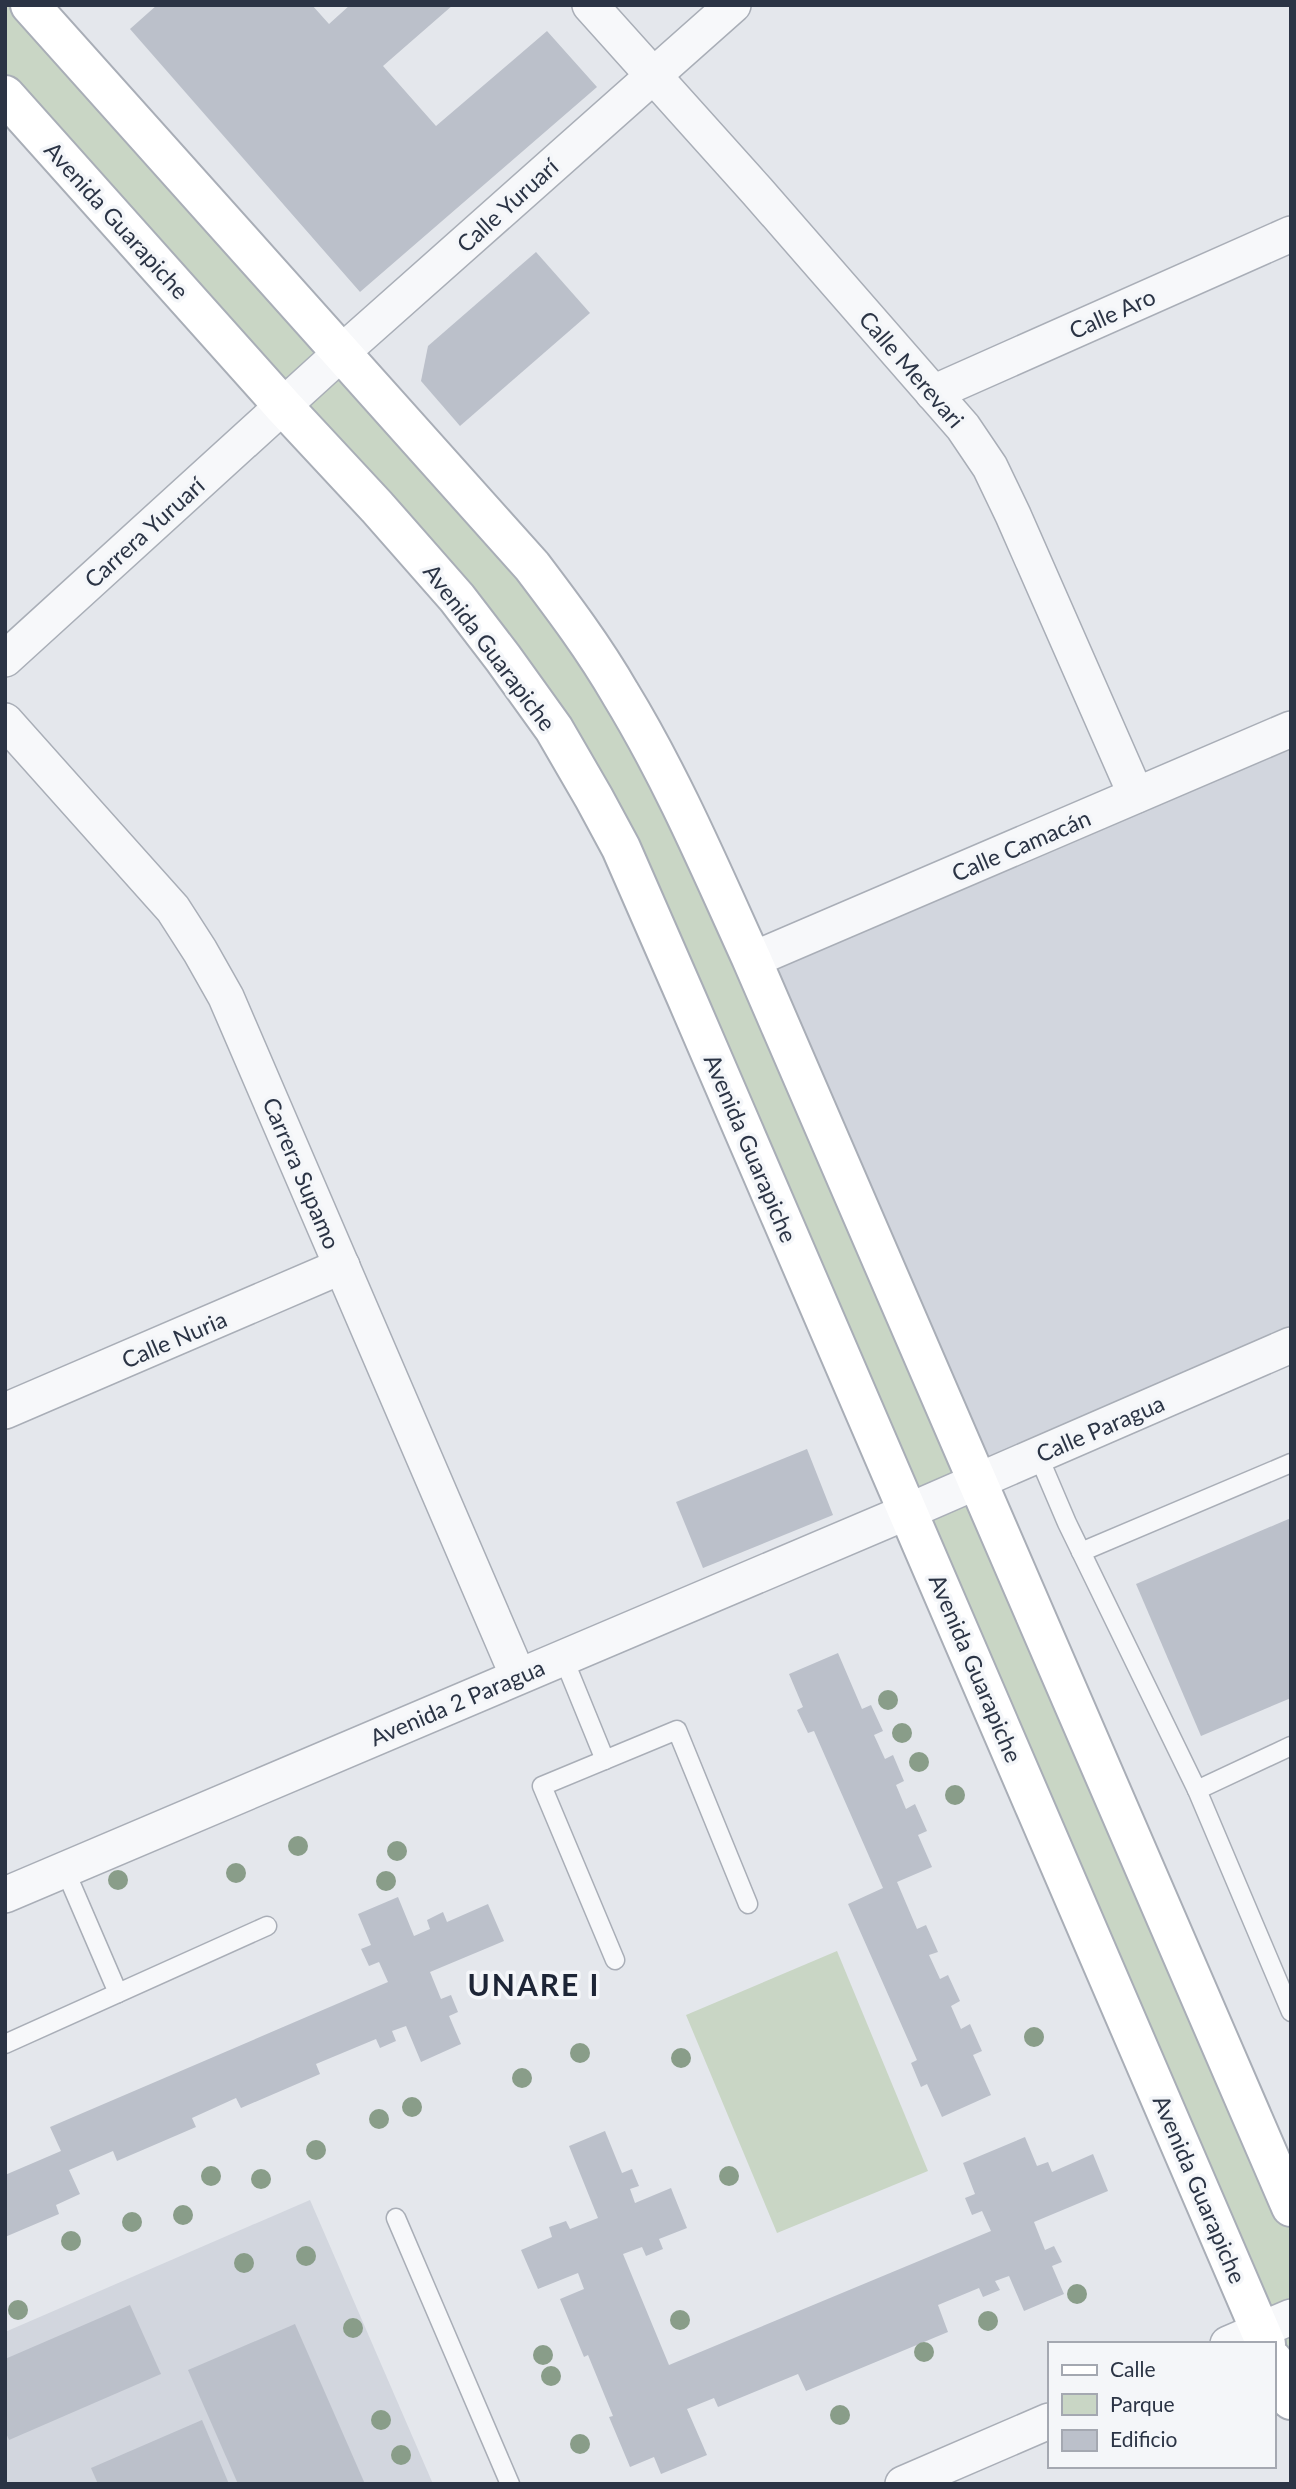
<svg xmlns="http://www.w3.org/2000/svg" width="1296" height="2489" viewBox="0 0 1296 2489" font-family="Lato,sans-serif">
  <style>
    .built { fill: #d2d6de }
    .green { fill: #c9d6c5 }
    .building { fill: #bbc0ca }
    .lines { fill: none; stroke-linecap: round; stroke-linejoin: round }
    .lane-casing { stroke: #a9aeb7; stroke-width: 21 }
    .street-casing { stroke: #a9aeb7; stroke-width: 38 }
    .secondary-casing { stroke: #a9aeb7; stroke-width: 42 }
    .lane { stroke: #f7f8fa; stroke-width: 18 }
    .street { stroke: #f7f8fa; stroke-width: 35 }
    .secondary { stroke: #fff; stroke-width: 38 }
    .tree { fill: #899d89 }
    .labels { text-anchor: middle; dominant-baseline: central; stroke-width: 7; stroke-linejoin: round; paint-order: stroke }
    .street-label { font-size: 23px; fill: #2b3445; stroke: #f4f6f9 }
    .district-label { font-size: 30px; font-weight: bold; letter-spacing: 2px; fill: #1d2536; stroke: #f4f6f9 }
  </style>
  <rect width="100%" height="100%" fill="#e4e7ec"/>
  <g class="built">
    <path d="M1291,729V1345L978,1481L752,960Z"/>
    <path d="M310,2200L433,2484H5V2332Z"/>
  </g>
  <g class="green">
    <path d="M5,5H30L621,693L1291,2207V2400L554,729L5,95Z"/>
    <path d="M837,1951L928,2171L777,2233L686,2015Z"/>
  </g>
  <g class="building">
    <path d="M157,5H312L329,24L350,5H453L383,66L436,126L547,31L597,87L360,292L130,29Z"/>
    <path d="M536,252L590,313L460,426L421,381L428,346Z"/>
    <path d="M807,1449L833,1515L703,1568L676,1502Z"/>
    <path d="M1291,1518V1698L1201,1736L1136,1584Z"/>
    <path d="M838,1653L862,1709L871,1705L883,1731L874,1735L885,1759L893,1755L904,1781L896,1785L906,1809L915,1804L927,1831L918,1835L932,1867L897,1882L917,1929L926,1925L938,1952L929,1955L940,1979L948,1975L960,2001L951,2006L961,2029L970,2024L982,2051L973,2055L991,2095L942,2117L927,2084L921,2087L911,2063L917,2060L848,1904L883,1888L814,1731L808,1733L797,1710L803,1707L789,1674Z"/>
    <path d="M398,1897L414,1936L430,1929L427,1920L443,1912L447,1922L488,1904L504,1941L430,1972L441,1999L451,1995L458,2012L449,2016L461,2044L421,2062L406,2026L392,2031L396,2041L380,2048L376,2039L316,2064L320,2074L241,2108L236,2098L192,2118L196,2127L117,2161L113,2151L69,2170L80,2194L56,2205L59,2214L5,2237V2175L61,2151L50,2127L388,1982L379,1962L369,1966L361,1949L371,1945L358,1914Z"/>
    <path d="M605,2131L622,2173L632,2169L639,2186L630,2189L635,2203L671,2188L687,2228L659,2239L663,2249L646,2256L642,2247L623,2254L669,2365L991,2231L982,2211L972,2215L965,2198L975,2194L963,2163L1025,2137L1037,2166L1048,2162L1052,2172L1093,2154L1108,2191L1034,2222L1045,2250L1054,2246L1062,2262L1052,2266L1064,2294L1024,2311L1009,2276L995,2281L1000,2290L983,2297L979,2288L938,2305L948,2332L806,2391L798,2374L718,2407L714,2398L687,2409L707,2455L661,2474L654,2457L630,2467L609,2417L613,2416L588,2355L584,2357L560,2299L584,2289L578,2273L538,2289L521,2250L552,2237L549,2227L566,2221L570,2229L598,2218L569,2146Z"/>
    <path d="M130,2305L161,2374L9,2440L5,2431V2359Z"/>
    <path d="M295,2324L365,2484H238L188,2370Z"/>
    <path d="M202,2420L229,2484H98L91,2468Z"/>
  </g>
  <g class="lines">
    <defs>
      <g id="lane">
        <path d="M1038,1455L1067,1523L1197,1790L1291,2012"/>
        <path d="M1081,1552L1291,1463"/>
        <path d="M563,1657L605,1760"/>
        <path d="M1197,1790L1291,1746"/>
        <path d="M65,1870L118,1993"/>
        <path d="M615,1960L542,1786L677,1730L748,1904"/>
        <path d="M5,2044L267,1926"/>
        <path d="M396,2218L510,2484"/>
      </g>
      <g id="street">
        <path d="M590,5L757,191L963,427L990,467L1013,515L1136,795"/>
        <path d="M933,393L1291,234"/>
        <path d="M5,659L341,353L733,5"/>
        <path d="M5,721L173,909L200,951L226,997L518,1676"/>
        <path d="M752,960L1291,729"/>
        <path d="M5,1411L342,1266"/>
        <path d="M5,1895L909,1511L1291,1345"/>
        <path d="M1228,2344L1291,2317"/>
        <path d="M903,2484L1049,2421"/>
      </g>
      <g id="secondary">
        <path d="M30,5L532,566C563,607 594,648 620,693C672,778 711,870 752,960L1291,2207"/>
        <path d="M5,95L283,406L377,507L457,598L503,658L554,729L594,798L621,848L687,999L1266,2344"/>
        <path d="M1273,2360L1291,2400"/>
      </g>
    </defs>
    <use href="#lane" class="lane-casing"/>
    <use href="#street" class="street-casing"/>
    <use href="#secondary" class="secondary-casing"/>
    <use href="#lane" class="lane"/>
    <use href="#street" class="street"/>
    <use href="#secondary" class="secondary"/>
  </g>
  <g class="tree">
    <circle cx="888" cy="1700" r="10"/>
    <circle cx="902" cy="1733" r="10"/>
    <circle cx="919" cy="1762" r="10"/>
    <circle cx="955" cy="1795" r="10"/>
    <circle cx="298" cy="1846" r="10"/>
    <circle cx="397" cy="1851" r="10"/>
    <circle cx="236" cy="1873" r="10"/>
    <circle cx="118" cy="1880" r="10"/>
    <circle cx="386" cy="1881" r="10"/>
    <circle cx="1034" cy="2037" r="10"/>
    <circle cx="580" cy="2053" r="10"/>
    <circle cx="681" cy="2058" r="10"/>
    <circle cx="522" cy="2078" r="10"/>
    <circle cx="412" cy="2107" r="10"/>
    <circle cx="379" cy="2119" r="10"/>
    <circle cx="316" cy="2150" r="10"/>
    <circle cx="211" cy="2176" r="10"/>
    <circle cx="729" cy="2176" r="10"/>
    <circle cx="261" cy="2179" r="10"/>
    <circle cx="183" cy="2215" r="10"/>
    <circle cx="132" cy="2222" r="10"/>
    <circle cx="71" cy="2241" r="10"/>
    <circle cx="306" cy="2256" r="10"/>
    <circle cx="244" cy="2263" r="10"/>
    <circle cx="1077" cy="2294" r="10"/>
    <circle cx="18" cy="2310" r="10"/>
    <circle cx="680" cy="2320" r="10"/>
    <circle cx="988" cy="2321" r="10"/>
    <circle cx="353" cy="2328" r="10"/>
    <circle cx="924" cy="2352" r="10"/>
    <circle cx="543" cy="2355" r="10"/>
    <circle cx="551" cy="2376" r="10"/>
    <circle cx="840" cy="2415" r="10"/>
    <circle cx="381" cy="2420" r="10"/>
    <circle cx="580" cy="2444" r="10"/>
    <circle cx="401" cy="2455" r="10"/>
  </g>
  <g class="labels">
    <g class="street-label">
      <text transform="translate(507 205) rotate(-42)">Calle Yuruarí</text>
      <text transform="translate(117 220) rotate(48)">Avenida Guarapiche</text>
      <text transform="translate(1112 313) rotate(-24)">Calle Aro</text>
      <text transform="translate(912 369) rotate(49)">Calle Merevari</text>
      <text transform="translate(144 532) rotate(-42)">Carrera Yuruarí</text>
      <text transform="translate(490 647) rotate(53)">Avenida Guarapiche</text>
      <text transform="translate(1021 845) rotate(-23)">Calle Camacán</text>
      <text transform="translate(751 1148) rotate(67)">Avenida Guarapiche</text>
      <text transform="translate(302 1173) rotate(67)">Carrera Supamo</text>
      <text transform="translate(174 1339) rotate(-23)">Calle Nuria</text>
      <text transform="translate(1100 1428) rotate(-23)">Calle Paragua</text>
      <text transform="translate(976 1668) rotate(67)">Avenida Guarapiche</text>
      <text transform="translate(457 1702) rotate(-23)">Avenida 2 Paragua</text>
      <text transform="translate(1200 2189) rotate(67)">Avenida Guarapiche</text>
    </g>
    <g class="district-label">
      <text x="534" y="1984">UNARE I</text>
    </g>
  </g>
  <rect width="1296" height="2489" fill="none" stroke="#2b3445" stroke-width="14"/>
  <rect x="1048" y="2342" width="228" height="126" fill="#f4f6f9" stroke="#a4a8b1" stroke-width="2"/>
  <rect x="1062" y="2365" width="35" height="10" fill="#ffffff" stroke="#a4a8b1" stroke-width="2"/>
  <text x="1110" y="2377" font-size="21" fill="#2b3445">Calle</text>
  <rect x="1062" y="2394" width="35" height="21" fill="#c9d6c5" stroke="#a4a8b1" stroke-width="2"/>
  <text x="1110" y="2412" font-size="21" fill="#2b3445">Parque</text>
  <rect x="1062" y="2430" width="35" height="21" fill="#bbc0ca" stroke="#a4a8b1" stroke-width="2"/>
  <text x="1110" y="2447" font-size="21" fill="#2b3445">Edificio</text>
</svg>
